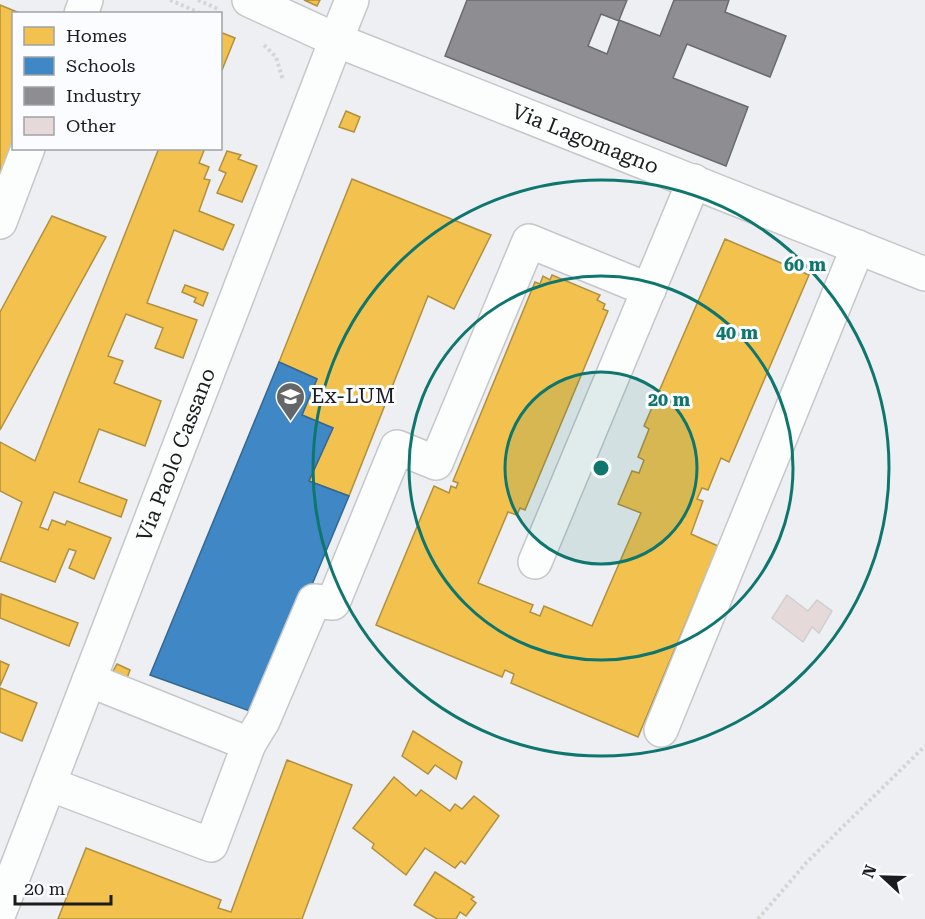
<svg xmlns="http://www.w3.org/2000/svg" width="925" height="919" viewBox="0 0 925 919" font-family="'Roboto Serif',serif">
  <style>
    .homes { fill: #f2c14e; stroke: #b1903f; stroke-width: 1.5 }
    .schools { fill: #3f88c5; stroke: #346893; stroke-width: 1.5 }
    .industry { fill: #8d8d92; stroke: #6a6b6f; stroke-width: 1.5; fill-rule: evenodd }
    .building { fill: #e5dad9; stroke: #cfcfd0; stroke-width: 1.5 }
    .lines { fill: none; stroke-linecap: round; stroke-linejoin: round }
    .minor-casing { stroke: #c5c7c9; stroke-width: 36 }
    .major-casing { stroke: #c5c7c9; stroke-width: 36 }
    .path { stroke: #d4d6d6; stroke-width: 4; stroke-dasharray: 3 3; stroke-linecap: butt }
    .minor { stroke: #fcfdfd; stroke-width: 33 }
    .major { stroke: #fcfdfd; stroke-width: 33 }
    .ring { fill: none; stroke: #0f766e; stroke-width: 3 }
    .labels { text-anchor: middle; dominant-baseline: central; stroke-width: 6; stroke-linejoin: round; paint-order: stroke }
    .street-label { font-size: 21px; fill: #1a1c1d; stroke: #fafcff }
    .poi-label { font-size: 21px; fill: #1a1c1d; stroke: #fafcff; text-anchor: start }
    .centre { fill: #0f766e; stroke: #fafcff; stroke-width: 3 }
    .ring-label { font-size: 18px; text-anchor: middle; font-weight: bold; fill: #0f766e; stroke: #fafcff; stroke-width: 6; stroke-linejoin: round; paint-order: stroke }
  </style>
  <rect width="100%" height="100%" fill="#edeff2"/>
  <g class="homes">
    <path d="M304,0H320L317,6Z"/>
    <path d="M0,5L22,14H14V148L0,188Z"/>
    <path d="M220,32L235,38L222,70L220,69Z"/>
    <path d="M346,111L360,117L354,132L339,127Z"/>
    <path d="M159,148H205L199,163L209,167L204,179L210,180L199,211L234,225L223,250L174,230L147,303L197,320L183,358L155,348L163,328L126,314L108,356L123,361L114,383L161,401L145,446L99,429L79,482L127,500L121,517L54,492L40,527L48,530L52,520L65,525L67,521L111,538L94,579L69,568L76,551L69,549L55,582L0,561L22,502L0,491V442L35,461Z"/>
    <path d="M227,151L241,155L238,159L257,166L242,202L217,193L226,173L219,170Z"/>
    <path d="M352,179L491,235L454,309L428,296L349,496L309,481L333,428L302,415L317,379L279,362Z"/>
    <path d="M52,216L106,237L0,430V312Z"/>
    <path d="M725,239L809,275L729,462L721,458L708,490L702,488L697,499L703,501L691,534L718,546L638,737L511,683L514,674L505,670L502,677L376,625L434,486L449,493L451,486L456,488L458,483L453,481L535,282L540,284L543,276L550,280L552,275L600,295L597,300L605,304L603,309L608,311L525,510L520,508L517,515L508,512L478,583L533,605L530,612L540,616L544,606L592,626L641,513L618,504L632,471L639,473L644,460L638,457L649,429L644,426Z"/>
    <path d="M185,285L208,293L203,306L194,302L196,298L182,292Z"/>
    <path d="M1,594L78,623L69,646L0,618Z"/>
    <path d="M0,661L9,665L0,686Z"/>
    <path d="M117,664L130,670L126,681L111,675Z"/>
    <path d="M0,688L37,703L22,741L0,732Z"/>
    <path d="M413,731L462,762L456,779L435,765L428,774L402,756Z"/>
    <path d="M287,760L352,785L302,919H58L86,848L221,900L218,908L231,912Z"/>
    <path d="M394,777L416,796L421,790L450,811L455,804L462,809L474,796L499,816L465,864L461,861L455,868L425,848L406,875L372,848L374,844L353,828Z"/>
    <path d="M435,872L474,897L471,899L476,903L466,916L460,912L456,919H437L414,905Z"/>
  </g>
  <path class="schools" d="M279,362L317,379L302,415L333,428L309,481L349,496L258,714L150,675Z"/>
  <path class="industry" d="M467,0H627L619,20L660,36L674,0H729L725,12L786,36L770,77L687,44L673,78L748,107L726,166L445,56ZM601,14L619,21L607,54L588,46Z"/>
  <path class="building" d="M787,595L808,611L817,600L832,611L819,633L812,627L803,642L772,618Z"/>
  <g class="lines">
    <defs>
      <g id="minor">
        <path d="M81,14L86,0"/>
        <path d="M336,40L352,0"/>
        <path d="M0,222L28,148"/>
        <path d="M535,562L694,181"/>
        <path d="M661,730L858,247"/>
        <path d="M249,744L263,721L314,601L333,603L397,447L436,463L529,241L649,290"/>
        <path d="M49,784L211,845L249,744L89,680"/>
      </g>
      <g id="major">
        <path id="s1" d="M249,0L336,40L925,274"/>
        <path id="s2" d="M0,911L336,40"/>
      </g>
    </defs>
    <use href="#minor" class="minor-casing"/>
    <use href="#major" class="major-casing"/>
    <g class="path">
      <path d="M170,0L202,14"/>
      <path d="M198,0L218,9"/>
      <path d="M264,45L276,57L283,80"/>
      <path d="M758,919L807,862L925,746"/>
    </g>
    <use href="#minor" class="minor"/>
    <use href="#major" class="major"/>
  </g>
  <circle cx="601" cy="468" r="96" fill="#0f766e" fill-opacity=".12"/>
  <g class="ring">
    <circle cx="601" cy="468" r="96"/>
    <circle cx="601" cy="468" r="192"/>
    <circle cx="601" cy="468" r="288"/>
  </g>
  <defs>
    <symbol id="university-pin" viewBox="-11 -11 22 30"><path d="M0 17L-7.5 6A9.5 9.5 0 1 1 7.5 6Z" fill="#646668" stroke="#fafcff"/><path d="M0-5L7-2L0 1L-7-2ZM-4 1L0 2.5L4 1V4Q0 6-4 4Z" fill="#fff"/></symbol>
  </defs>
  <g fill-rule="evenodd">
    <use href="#university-pin" x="274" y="380" width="33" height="45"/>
  </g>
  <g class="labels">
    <g class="street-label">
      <text stroke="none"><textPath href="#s1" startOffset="364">Via Lagomagno</textPath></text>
      <text stroke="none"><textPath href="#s2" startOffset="489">Via Paolo Cassano</textPath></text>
    </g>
    <g class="poi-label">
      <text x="311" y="396">Ex-LUM</text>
    </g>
  </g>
  <circle cx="601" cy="468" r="9" class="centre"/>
  <g class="ring-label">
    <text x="805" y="271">60 m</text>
    <text x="737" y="339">40 m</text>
    <text x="669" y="406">20 m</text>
  </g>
  <rect x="12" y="12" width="210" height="138" fill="#fafcff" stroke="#a0a2a5" stroke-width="1.5"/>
  <rect x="24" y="27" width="30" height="18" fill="#f2c14e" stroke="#a0a2a5" stroke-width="1.5"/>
  <text x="66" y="42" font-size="18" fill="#1a1c1d">Homes</text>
  <rect x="24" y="57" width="30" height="18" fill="#3f88c5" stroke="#a0a2a5" stroke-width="1.5"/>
  <text x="66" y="72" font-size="18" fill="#1a1c1d">Schools</text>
  <rect x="24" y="87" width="30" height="18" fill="#8d8d92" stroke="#a0a2a5" stroke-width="1.5"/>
  <text x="66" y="102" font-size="18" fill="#1a1c1d">Industry</text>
  <rect x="24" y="117" width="30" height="18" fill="#e5dad9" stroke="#a0a2a5" stroke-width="1.5"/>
  <text x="66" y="132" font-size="18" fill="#1a1c1d">Other</text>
  <g transform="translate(883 877) rotate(292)" stroke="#fafcff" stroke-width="4.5" paint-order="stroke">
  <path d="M0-4.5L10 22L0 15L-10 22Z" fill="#1a1c1d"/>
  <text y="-9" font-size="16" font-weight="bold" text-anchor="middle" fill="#1a1c1d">N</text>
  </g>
  <path d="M15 895v9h96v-9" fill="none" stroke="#1a1c1d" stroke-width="3"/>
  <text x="24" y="895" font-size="18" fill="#1a1c1d" stroke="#fafcff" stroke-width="4.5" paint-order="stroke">20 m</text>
</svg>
